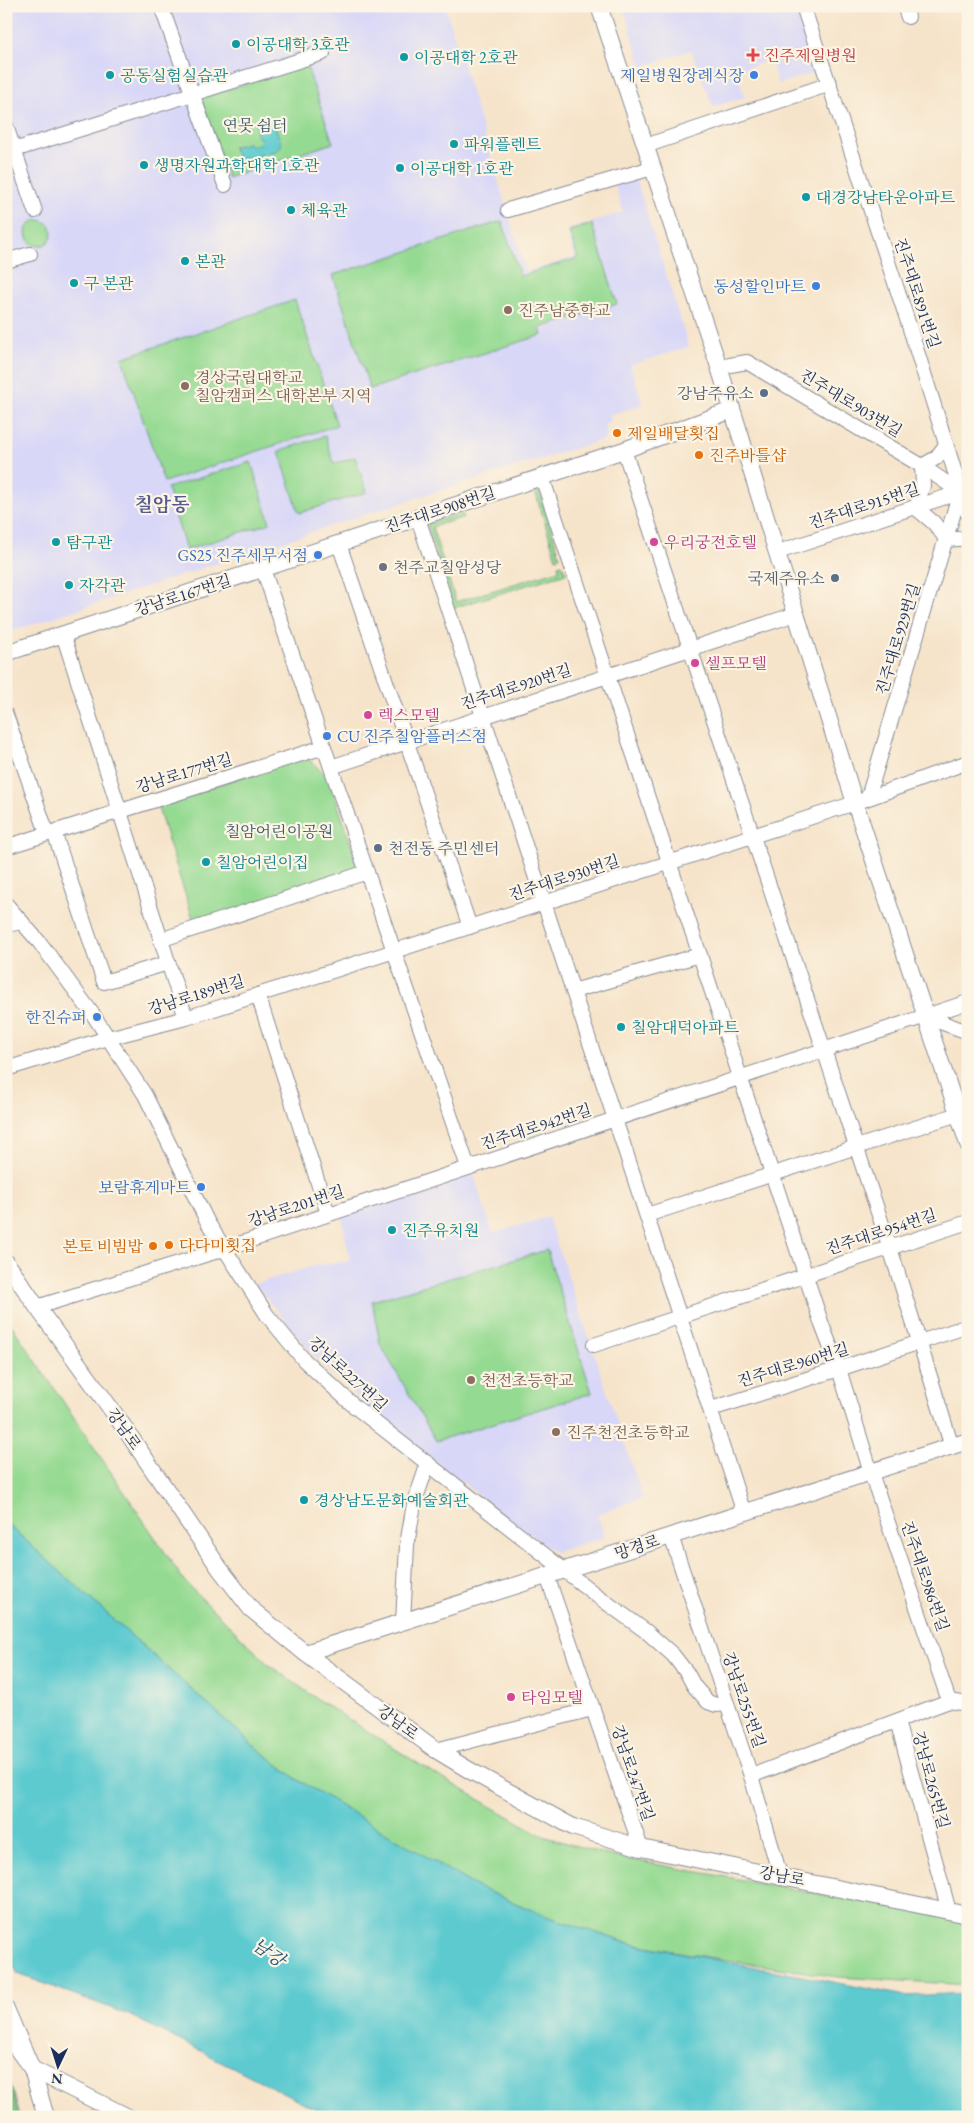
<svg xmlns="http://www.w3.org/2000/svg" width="974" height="2123" viewBox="0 0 974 2123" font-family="'EB Garamond','Noto Serif KR',serif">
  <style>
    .built { fill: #d8d7f8 }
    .green { fill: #95da92; stroke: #588478 }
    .forest { fill: #78ba7c; stroke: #4a746d }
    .water { fill: #5dcad0; stroke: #3c7c97 }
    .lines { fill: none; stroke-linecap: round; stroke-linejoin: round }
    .minor-casing { stroke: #888a94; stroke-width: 16 }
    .tertiary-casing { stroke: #888a94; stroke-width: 18 }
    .minor { stroke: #fff; stroke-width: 14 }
    .tertiary { stroke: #fff; stroke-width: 16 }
    .culture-dot { fill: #0f9aa8; stroke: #fcf5e5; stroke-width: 2 }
    .health-dot { fill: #e0444e; stroke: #fcf5e5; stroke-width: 2 }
    .shop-dot { fill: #3f7fe0; stroke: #fcf5e5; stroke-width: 2 }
    .education-dot { fill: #8d6e63; stroke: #fcf5e5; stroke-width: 2 }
    .service-dot { fill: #5c6f8a; stroke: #fcf5e5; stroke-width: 2 }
    .food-dot { fill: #e8710a; stroke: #fcf5e5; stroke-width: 2 }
    .hotel-dot { fill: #d1479c; stroke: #fcf5e5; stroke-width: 2 }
    .worship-dot { fill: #6b7280; stroke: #fcf5e5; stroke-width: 2 }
    .labels { text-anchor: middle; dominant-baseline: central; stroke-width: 4.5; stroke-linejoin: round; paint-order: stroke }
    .culture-label { font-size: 16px; fill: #0d838f; stroke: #fcf5e5; text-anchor: start }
    .health-label { font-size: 16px; fill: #be3a42; stroke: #fcf5e5; text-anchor: start }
    .shop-label { font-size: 16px; fill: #366cbe; stroke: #fcf5e5; text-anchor: end }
    .park-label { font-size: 16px; fill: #3a5a6b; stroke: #fcf5e5 }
    .street-label { font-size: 16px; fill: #1b2f5e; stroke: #fcf5e5 }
    .education-label { font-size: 16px; fill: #785e54; stroke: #fcf5e5; text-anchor: start }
    .service-label { font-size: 16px; fill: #4e5e75; stroke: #fcf5e5; text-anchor: end }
    .food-label { font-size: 16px; fill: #c56008; stroke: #fcf5e5; text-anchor: start }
    .hotel-label { font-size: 16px; fill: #b23c85; stroke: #fcf5e5; text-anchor: start }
    .worship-label { font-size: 16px; fill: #5b616d; stroke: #fcf5e5; text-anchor: start }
    .water-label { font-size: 18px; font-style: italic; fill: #2c567a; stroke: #fcf5e5 }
    .quarter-label { font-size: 19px; font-weight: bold; fill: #565b92; stroke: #fcf5e5 }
  </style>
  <rect width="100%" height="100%" fill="#fcf5e5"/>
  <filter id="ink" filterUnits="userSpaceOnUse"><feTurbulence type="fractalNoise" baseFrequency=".02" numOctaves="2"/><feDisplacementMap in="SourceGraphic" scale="10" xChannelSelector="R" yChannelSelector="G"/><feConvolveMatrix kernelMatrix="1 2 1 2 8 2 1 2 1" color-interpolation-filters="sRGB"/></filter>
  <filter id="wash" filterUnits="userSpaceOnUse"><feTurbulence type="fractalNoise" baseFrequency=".0096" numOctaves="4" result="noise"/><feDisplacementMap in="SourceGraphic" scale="20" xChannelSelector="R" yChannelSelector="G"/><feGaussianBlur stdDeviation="1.12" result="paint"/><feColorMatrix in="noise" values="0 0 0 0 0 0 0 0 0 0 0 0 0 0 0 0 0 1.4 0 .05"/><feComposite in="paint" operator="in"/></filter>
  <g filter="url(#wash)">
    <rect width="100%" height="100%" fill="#f6e4ca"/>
    <g class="built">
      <path d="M6,6H445L526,272L575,257L567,230L623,212L612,176L633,170L689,347L630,365L643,404L610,415L611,421L605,425V439L400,503L6,633Z"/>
      <path d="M623,6H798L820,71L778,84L770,60L736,71L745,97L713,107L691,50L642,67Z"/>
      <path d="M473,1173L493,1233L548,1217L643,1498L597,1514L605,1537L555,1552L511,1521L363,1403L314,1356L255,1284L313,1266L350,1261L341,1213Z"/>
    </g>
    <g class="green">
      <path d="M306,64L333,143L228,178L201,98Z"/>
      <circle cx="39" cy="233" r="13"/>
      <path d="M502,221L520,276L578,258L569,231L592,224L617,304L540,328L542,335L370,389L333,275Z"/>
      <path d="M295,300L337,425L164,482L122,358Z"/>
      <path d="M325,436L334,464L355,457L367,492L299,513L279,451Z"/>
      <path d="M251,462L270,523L186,550L167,488Z"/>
      <path d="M539,489L560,557L556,558L535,491Z"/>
      <path d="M462,513L464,517L432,527L456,602L559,570L558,565L562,564L566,573L453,608L427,524Z"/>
      <path d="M305,756L329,778L360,872L194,922L157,805Z"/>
      <path d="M547,1250L592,1393L436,1441L380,1344L372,1301Z"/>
      <path d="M6,1317L185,1582L269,1665L320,1701L430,1771L543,1836L611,1856L968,1921V1985L838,1977L707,1957L624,1942L546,1916L475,1886L295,1778L253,1745L6,1523Z"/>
    </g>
    <path class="forest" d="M6,2079L14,2094L20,2117H6Z"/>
    <g class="water">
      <path d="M272,119L282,145L276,151L238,160L233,147L248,143L252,146L260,144L261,139L255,134L258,132L255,124Z"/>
      <path d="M6,1523L253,1745L295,1778L475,1886L546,1916L624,1942L906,1996L968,1993V2117H332L127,2014L18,1974L6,1952Z"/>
    </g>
  </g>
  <g filter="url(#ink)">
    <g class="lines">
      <defs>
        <g id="minor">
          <path d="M161,6L225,185"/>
          <path d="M803,6L906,316L968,514"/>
          <path d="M904,6L908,17"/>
          <path d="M6,126L35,211"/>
          <path d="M645,146L830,84"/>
          <path d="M14,150L323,53"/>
          <path d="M508,210L652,168"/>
          <path d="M6,261L30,254"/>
          <path d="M719,367L747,362L922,466L960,492"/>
          <path d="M946,445L936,458L922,466L923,486L916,508L934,523L947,540L968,538"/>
          <path d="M624,450L890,1248L952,1447"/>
          <path d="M542,477L822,1325L839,1369L871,1473L949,1701"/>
          <path d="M418,518L744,1513"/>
          <path d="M339,544L470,927"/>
          <path d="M778,552L967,490"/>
          <path d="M263,569L468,1167"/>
          <path d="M63,634L186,1018"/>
          <path d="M6,715L47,833"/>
          <path d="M331,767L796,614"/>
          <path d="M868,797L960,492"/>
          <path d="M54,832L104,982L168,963"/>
          <path d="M6,847L324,747"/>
          <path d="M6,904L40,943L94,1016L145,1095L208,1223L267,1315L304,1360L354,1406L596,1595L647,1632L673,1655L687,1673L694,1686L708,1702L716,1705L727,1704"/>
          <path d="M6,925L22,922"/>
          <path d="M160,940L367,872"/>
          <path d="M573,991L700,955"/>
          <path d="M258,995L328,1214"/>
          <path d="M926,1017L968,1032"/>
          <path d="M6,1069L108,1038L186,1018L855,803L968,762"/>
          <path d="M647,1215L958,1114"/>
          <path d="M37,1307L224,1249L968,1002"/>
          <path d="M594,1345L968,1222"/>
          <path d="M711,1409L839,1369L968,1326"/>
          <path d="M671,1536L751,1776L780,1875"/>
          <path d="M547,1576L641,1848"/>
          <path d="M403,1622L407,1545L414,1504L428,1463"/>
          <path d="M897,1721L949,1911"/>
          <path d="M436,1750L592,1709"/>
          <path d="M751,1776L949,1701L968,1704"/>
        </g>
        <g id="tertiary">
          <path d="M599,6L719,367L855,803L968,1144"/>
          <path d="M6,653L624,450L732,410"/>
          <path d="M6,1262L37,1307L119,1420L220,1569L251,1609L305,1653L436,1750L469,1770L573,1827L641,1848L968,1915"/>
          <path d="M305,1653L968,1441"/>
          <path d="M6,2009L32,2069L46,2117"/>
          <path d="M6,2034L32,2069L128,2117"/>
        </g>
      </defs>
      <use href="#minor" class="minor-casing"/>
      <use href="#tertiary" class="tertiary-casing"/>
      <use href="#minor" class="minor"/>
      <use href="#tertiary" class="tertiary"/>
    </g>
  </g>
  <g class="culture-dot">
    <circle cx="236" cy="44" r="5"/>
    <circle cx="404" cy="57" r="5"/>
    <circle cx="110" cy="75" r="5"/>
    <circle cx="454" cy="144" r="5"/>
    <circle cx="144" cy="165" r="5"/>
    <circle cx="400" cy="168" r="5"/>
    <circle cx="806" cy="197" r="5"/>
    <circle cx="291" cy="210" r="5"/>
    <circle cx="185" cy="261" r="5"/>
    <circle cx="74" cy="283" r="5"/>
    <circle cx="56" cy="542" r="5"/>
    <circle cx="69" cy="585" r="5"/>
    <circle cx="206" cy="862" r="5"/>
    <circle cx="621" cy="1027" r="5"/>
    <circle cx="392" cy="1230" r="5"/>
    <circle cx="304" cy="1500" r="5"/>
  </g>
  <path class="health-dot" d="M750.5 47.5h5v5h5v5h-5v5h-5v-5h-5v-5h5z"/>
  <g class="shop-dot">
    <circle cx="754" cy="75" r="5"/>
    <circle cx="816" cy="286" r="5"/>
    <circle cx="318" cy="555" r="5"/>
    <circle cx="327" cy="736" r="5"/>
    <circle cx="97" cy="1017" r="5"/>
    <circle cx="201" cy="1187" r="5"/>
  </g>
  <g class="education-dot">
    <circle cx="508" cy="310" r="5"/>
    <circle cx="185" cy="386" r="5"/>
    <circle cx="471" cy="1380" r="5"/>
    <circle cx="556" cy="1432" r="5"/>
  </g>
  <g class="service-dot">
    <circle cx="764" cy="393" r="5"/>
    <circle cx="835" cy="578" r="5"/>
    <circle cx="378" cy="848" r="5"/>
  </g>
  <g class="food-dot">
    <circle cx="617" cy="433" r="5"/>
    <circle cx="699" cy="455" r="5"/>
    <circle cx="169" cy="1245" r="5"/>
    <circle cx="153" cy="1246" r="5"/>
  </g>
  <g class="hotel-dot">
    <circle cx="654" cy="542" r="5"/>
    <circle cx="695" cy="663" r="5"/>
    <circle cx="368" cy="715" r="5"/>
    <circle cx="511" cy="1697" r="5"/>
  </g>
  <circle class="worship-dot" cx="383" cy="567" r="5"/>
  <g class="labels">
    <g class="culture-label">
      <text x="246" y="44">이공대학 3호관</text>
      <text x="414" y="57">이공대학 2호관</text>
      <text x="120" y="75">공동실험실습관</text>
      <text x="464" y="144">파워플렌트</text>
      <text x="154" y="165">생명자원과학대학 1호관</text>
      <text x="410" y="168">이공대학 1호관</text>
      <text x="816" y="197">대경강남타운아파트</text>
      <text x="301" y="210">체육관</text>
      <text x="195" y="261">본관</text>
      <text x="84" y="283">구 본관</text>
      <text x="66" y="542">탐구관</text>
      <text x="79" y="585">자각관</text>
      <text x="216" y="862">칠암어린이집</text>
      <text x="631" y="1027">칠암대덕아파트</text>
      <text x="402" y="1230">진주유치원</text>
      <text x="314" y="1500">경상남도문화예술회관</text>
    </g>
    <g class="health-label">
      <text x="764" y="55">진주제일병원</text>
    </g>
    <g class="shop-label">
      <text x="744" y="75">제일병원장례식장</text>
      <text x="806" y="286">동성할인마트</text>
      <text x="308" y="555">GS25 진주세무서점</text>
      <text x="337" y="736" text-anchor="start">CU 진주칠암플러스점</text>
      <text x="87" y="1017">한진슈퍼</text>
      <text x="191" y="1187">보람휴게마트</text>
    </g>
    <g class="park-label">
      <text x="255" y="125">연못 쉼터</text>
      <text x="279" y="831">칠암어린이공원</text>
    </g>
    <g class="street-label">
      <text transform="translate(917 293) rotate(72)">진주대로891번길</text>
      <text transform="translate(851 403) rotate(31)">진주대로903번길</text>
      <text transform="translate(864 506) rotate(-18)">진주대로915번길</text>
      <text transform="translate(440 510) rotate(-18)">진주대로908번길</text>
      <text transform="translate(183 595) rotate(-18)">강남로167번길</text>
      <text transform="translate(898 639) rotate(-73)">진주대로929번길</text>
      <text transform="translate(516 687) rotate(-18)">진주대로920번길</text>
      <text transform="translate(184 773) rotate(-17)">강남로177번길</text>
      <text transform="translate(564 878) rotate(-18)">진주대로930번길</text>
      <text transform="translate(196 995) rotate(-17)">강남로189번길</text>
      <text transform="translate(536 1127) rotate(-18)">진주대로942번길</text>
      <text transform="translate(296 1206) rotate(-18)">강남로201번길</text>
      <text transform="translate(881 1232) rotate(-18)">진주대로954번길</text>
      <text transform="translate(793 1365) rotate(-17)">진주대로960번길</text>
      <text transform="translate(348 1374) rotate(43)">강남로227번길</text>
      <text transform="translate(124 1429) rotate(55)">강남로</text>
      <text transform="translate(637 1547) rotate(-18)">망경로</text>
      <text transform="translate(925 1576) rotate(71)">진주대로986번길</text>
      <text transform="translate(744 1700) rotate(71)">강남로255번길</text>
      <text transform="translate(398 1722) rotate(37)">강남로</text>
      <text transform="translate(633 1773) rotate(71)">강남로247번길</text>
      <text transform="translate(931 1780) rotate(75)">강남로265번길</text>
      <text transform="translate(782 1876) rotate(11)">강남로</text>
    </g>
    <g class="education-label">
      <text x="518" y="310">진주남중학교</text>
      <text x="195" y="377">경상국립대학교<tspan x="195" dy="18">칠암캠퍼스 대학본부 지역</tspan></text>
      <text x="481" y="1380">천전초등학교</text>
      <text x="566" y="1432">진주천전초등학교</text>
    </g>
    <g class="service-label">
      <text x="754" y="393">강남주유소</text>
      <text x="825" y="578">국제주유소</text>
      <text x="388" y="848" text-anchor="start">천전동 주민센터</text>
    </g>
    <g class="food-label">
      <text x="627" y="433">제일배달횟집</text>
      <text x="709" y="455">진주바틀샵</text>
      <text x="179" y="1245">다다미횟집</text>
      <text x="143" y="1246" text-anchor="end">본토 비빔밥</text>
    </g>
    <g class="hotel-label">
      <text x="664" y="542">우리궁전호텔</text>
      <text x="705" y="663">셀프모텔</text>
      <text x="378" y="715">렉스모텔</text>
      <text x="521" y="1697">타임모텔</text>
    </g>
    <g class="worship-label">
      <text x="393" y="567">천주교칠암성당</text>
    </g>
    <g class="water-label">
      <text transform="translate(269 1952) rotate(36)">남강</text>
    </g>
    <g class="quarter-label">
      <text x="162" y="504">칠암동</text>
    </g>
  </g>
  <rect width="974" height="2123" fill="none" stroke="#fcf5e5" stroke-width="25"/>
  <g transform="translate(58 2066) rotate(184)" stroke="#fcf5e5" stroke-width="4" paint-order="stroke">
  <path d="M0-4L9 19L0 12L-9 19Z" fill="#1b2f5e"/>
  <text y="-8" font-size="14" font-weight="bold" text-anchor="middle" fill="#1b2f5e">N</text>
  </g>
</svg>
